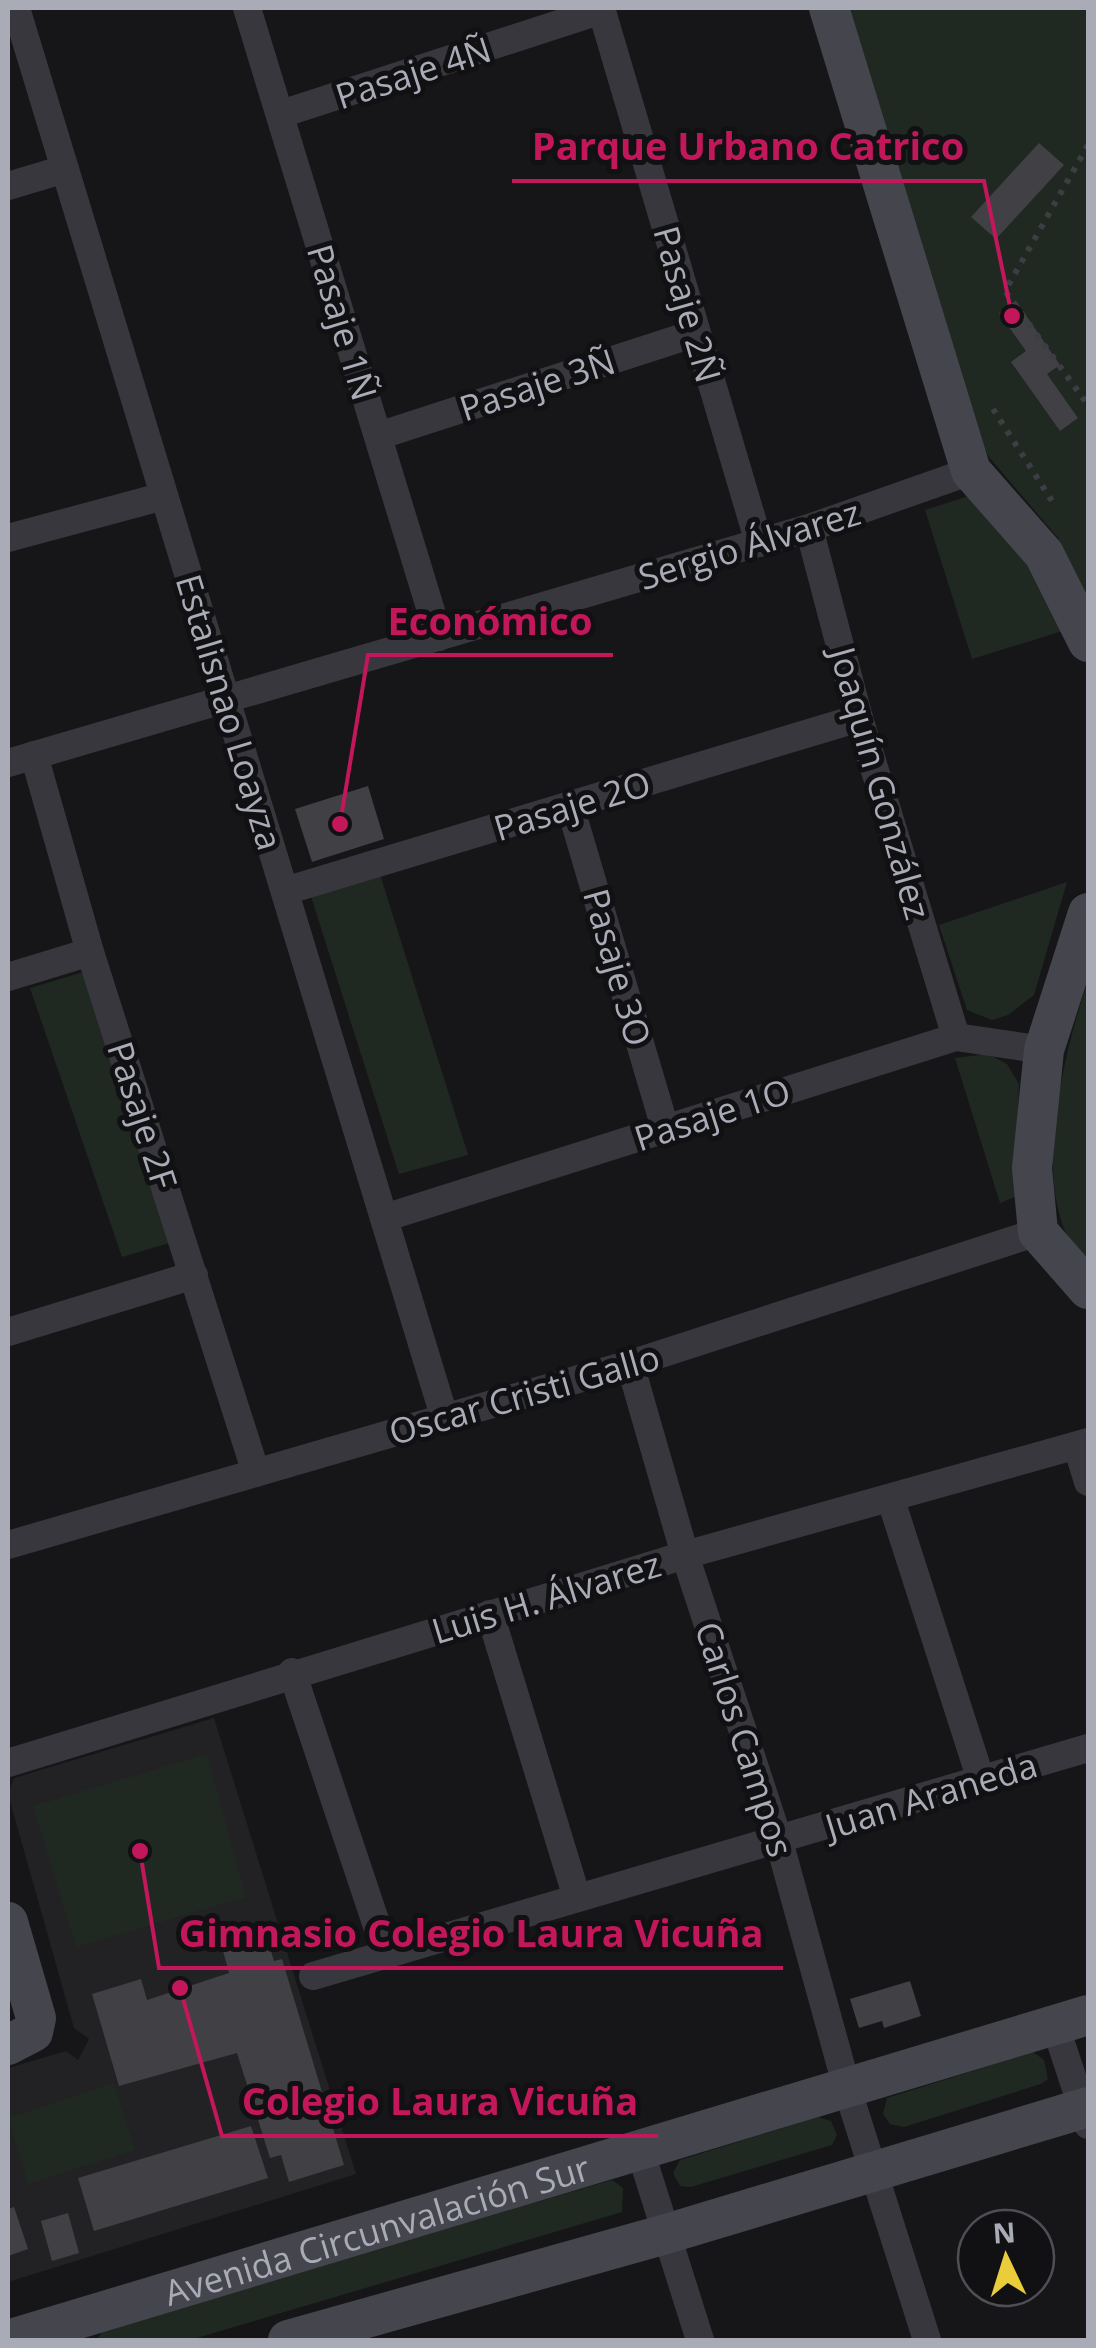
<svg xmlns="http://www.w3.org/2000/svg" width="1096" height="2348" viewBox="0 0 1096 2348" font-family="'Open Sans',sans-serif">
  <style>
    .built { fill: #222225 }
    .green { fill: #202822 }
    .building { fill: #404045 }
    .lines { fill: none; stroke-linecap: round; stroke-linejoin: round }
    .path { stroke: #3d3e44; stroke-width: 6; stroke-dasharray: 5 8; stroke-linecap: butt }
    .street { stroke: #37373d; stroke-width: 28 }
    .secondary { stroke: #45464d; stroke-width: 40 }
    .labels { text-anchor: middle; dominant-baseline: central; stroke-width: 10; stroke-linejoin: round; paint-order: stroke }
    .street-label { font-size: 35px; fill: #a9abb7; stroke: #111113 }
    .leader { fill: none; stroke: #c2185b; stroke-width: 4 }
    .callout-dot { fill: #c2185b; stroke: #111113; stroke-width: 4 }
    .callout-label { font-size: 38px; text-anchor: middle; font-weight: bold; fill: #c2185b; stroke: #111113; stroke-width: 10; stroke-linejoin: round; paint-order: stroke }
  </style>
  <rect width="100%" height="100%" fill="#161618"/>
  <path class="built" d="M214,1718L356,2174L8,2282V2068L66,2051L78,2060L89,2039L74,2028L8,1794L14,1778Z"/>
  <g class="green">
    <path d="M844,8H1088V616L1058,538L989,457L965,415Z"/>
    <path d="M972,495L988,505L1069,629L972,659L925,510Z"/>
    <path d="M378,868L468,1155L399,1174L309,890Z"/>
    <path d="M1067,882L1034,995L1008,1015L992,1020L967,1010L939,925Z"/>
    <path d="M87,971L176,1241L122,1257L30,988Z"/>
    <path d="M1088,980V1265C1023,1204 1064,1054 1088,980Z"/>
    <path d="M988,1054L1007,1064L1019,1084L1015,1197L1000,1203L955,1058Z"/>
    <path d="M207,1754L246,1897L76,1947L33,1806Z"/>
    <path d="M1033,2052L1044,2060L1048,2079L1041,2084L904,2127L890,2124L883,2114L887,2098Z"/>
    <path d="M114,2083L135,2150L28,2184L8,2118Z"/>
    <path d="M818,2117L831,2121L837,2135L832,2145L691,2187L680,2186L673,2173L680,2160Z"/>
    <path d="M612,2180L623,2188L622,2212L190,2340H97L104,2329Z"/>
  </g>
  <g class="building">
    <path d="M1039,143L1064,165L996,239L971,217Z"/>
    <path d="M1016,301L1060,365L1047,374L1078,418L1060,431L1011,362L1026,351L999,313Z"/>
    <path d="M368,786L384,839L312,862L295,809Z"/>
    <path d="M266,1934L274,1961L282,1959L344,2165L289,2182L281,2155L270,2158L237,2053L119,2086L92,1994L141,1979L147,2000L229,1973L222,1947Z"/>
    <path d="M910,1981L921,2016L884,2028L882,2021L859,2028L850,1999Z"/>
    <path d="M251,2126L268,2178L94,2231L78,2178Z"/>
    <path d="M14,2207L28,2249L8,2256V2209Z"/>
    <path d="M68,2213L79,2253L52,2261L41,2221Z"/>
  </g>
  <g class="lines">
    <g class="path">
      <path d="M1088,145L1005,291L1088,405"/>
      <path d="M993,409L1054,504"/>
    </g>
    <g class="street">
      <path d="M16,8L444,1416"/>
      <path d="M247,8L439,637"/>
      <path d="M601,8L759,543"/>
      <path d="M281,114L602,10"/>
      <path d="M8,186L65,169"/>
      <path d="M378,436L696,333"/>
      <path d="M809,528L859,718L956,1037"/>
      <path d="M8,538L164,496"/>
      <path d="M34,755L90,952L256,1473"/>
      <path d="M8,763L809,528L971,471"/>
      <path d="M570,806L665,1128"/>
      <path d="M285,891L859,718"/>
      <path d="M8,977L90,952"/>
      <path d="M384,1218L956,1037L1044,1050"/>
      <path d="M8,1332L194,1275"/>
      <path d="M630,1364L685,1555L779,1841L847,2088L927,2340"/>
      <path d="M1077,1446L1088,1482"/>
      <path d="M891,1500L981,1780"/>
      <path d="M8,1545L630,1364L1038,1232"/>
      <path d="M490,1614L577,1898"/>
      <path d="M292,1672L386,1953"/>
      <path d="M8,1763L685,1555L1088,1442"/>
      <path d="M313,1976L1088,1748"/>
      <path d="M1055,2025L1088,2125"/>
      <path d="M640,2150L700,2340"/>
    </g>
    <g class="secondary">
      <path d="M829,8L971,471L1044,554L1088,642"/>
      <path d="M1088,913L1044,1050L1032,1168L1038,1232L1088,1289"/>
      <path d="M8,1922L36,2018L33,2032L8,2045"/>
      <path id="s1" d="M8,2340L1088,2015"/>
      <path d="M288,2340L666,2234L1088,2107"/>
    </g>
  </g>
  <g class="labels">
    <g class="street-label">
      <text transform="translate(413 72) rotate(-18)">Pasaje 4Ñ</text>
      <text transform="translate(688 304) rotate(74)">Pasaje 2Ñ</text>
      <text transform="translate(343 322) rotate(73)">Pasaje 1Ñ</text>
      <text transform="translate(537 384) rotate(-18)">Pasaje 3Ñ</text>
      <text transform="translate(749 544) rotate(-17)">Sergio Álvarez</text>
      <text transform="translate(230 712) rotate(73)">Estalisnao Loayza</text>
      <text transform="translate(881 783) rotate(74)">Joaquín González</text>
      <text transform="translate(572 805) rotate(-17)">Pasaje 2O</text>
      <text transform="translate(618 967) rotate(74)">Pasaje 3O</text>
      <text transform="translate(712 1114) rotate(-18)">Pasaje 1O</text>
      <text transform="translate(143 1115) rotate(72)">Pasaje 2F</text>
      <text transform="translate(524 1394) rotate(-16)">Oscar Cristi Gallo</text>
      <text transform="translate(546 1597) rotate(-17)">Luis H. Álvarez</text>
      <text transform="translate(745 1739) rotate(72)">Carlos Campos</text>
      <text transform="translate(931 1795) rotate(-17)">Juan Araneda</text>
      <text stroke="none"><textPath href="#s1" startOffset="385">Avenida Circunvalación Sur</textPath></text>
    </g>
  </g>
  <path class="leader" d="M1012 316L984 181H512M340 824L368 655H613M140 1851L159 1968H783M180 1988L222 2136H658"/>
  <g class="callout-dot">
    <circle cx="1012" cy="316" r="10"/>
    <circle cx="340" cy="824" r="10"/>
    <circle cx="140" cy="1851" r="10"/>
    <circle cx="180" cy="1988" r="10"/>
  </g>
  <g class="callout-label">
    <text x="748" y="160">Parque Urbano Catrico</text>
    <text x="490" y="635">Económico</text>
    <text x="471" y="1947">Gimnasio Colegio Laura Vicuña</text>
    <text x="440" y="2115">Colegio Laura Vicuña</text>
  </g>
  <rect width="1096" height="2348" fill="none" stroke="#a9abb7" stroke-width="20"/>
  <g transform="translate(1006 2258) rotate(356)"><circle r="48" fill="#111113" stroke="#4e4f55" stroke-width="2.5"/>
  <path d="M0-8L18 38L0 25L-18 38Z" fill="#eacd3b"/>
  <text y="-15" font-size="28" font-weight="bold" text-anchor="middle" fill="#a9abb7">N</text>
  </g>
</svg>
